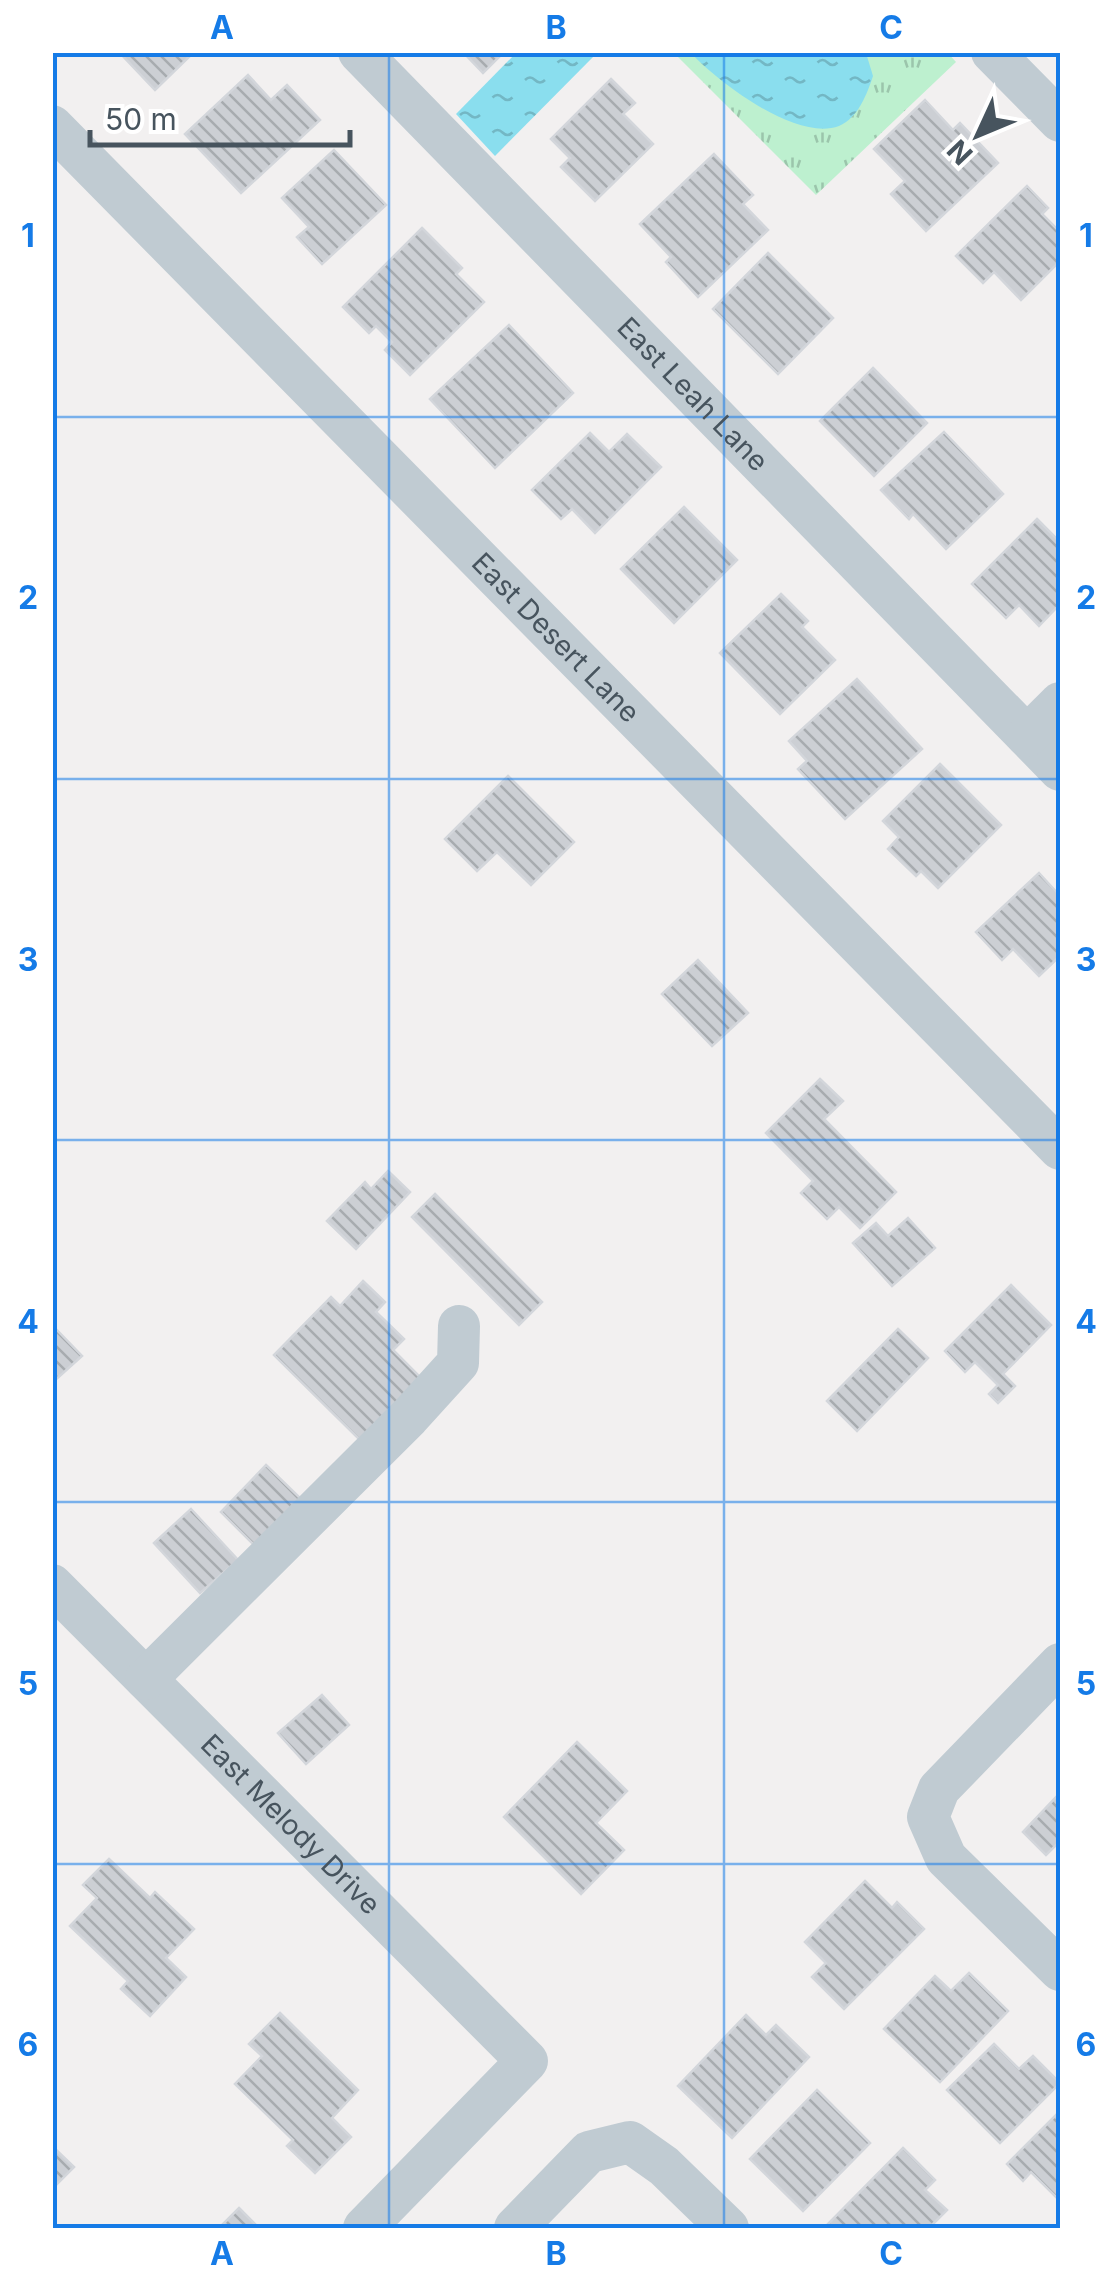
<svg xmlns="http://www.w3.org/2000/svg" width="1113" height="2281" viewBox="0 0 1113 2281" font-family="Inter,sans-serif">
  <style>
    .grass { fill: url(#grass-tufts) }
    .water { fill: url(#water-ripples) }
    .building { fill: url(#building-back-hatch); stroke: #d3d6db; stroke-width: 2.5 }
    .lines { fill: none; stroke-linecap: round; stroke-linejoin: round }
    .minor { stroke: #c0cbd2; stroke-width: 42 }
    .grid { fill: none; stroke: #157be7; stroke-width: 2.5; stroke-opacity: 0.55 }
    .labels { text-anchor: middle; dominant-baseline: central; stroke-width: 9; stroke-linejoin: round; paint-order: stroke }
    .street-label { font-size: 28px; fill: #47545e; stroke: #fff }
    .neatline { fill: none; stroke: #157be7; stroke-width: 4 }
    .grid-label { font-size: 32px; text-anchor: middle; font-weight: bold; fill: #157be7 }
  </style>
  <defs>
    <pattern id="grass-tufts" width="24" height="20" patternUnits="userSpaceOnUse" patternTransform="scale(2.5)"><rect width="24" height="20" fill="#bdf0cf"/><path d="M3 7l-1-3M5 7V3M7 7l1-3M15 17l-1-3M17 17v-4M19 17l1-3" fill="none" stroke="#9bc5ab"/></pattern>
    <pattern id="water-ripples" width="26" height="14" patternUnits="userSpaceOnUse" patternTransform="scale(2.5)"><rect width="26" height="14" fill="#8adeee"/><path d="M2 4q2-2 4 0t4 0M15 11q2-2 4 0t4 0" fill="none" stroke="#73b7c4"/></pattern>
    <pattern id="building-back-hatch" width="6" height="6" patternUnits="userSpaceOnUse" patternTransform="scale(2.5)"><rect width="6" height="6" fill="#cccfd4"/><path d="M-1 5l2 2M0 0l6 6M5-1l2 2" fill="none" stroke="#a7abaf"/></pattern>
  </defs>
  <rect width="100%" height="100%" fill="#f2f0f0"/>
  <path class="grass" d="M947,52L956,62L816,195L674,53Z"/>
  <g class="water">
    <path d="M516,53H597L495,156L456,114Z"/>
    <path d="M691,53H866L873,76C867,94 858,118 839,126C796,142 718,82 691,53Z"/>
  </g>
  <g class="building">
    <path d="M119,52H194L155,90Z"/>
    <path d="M463,52H504L483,73Z"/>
    <path d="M248,75L271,100L287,85L320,120L241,193L185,134Z"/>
    <path d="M611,79L635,103L623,114L653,144L595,201L561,167L570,158L551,139Z"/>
    <path d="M925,100L953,130L960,123L998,163L926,231L891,194L905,181L874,149Z"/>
    <path d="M334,150L386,205L322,264L297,237L309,227L282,198Z"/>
    <path d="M714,154L753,195L743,204L768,230L698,297L666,262L671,257L640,224Z"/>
    <path d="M1027,186L1048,208L1042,214L1060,232V261L1021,300L994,272L983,283L956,256Z"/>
    <path d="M422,228L462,268L456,274L484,302L410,375L385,350L392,342L376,326L369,333L343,307Z"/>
    <path d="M768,253L833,318L778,374L713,309Z"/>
    <path d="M509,325L573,393L495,468L430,399Z"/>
    <path d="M873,368L927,423L874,476L820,421Z"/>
    <path d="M944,432L1003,494L946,549L913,514L909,519L881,490Z"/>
    <path d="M590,433L609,452L627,434L661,467L595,533L572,509L561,519L532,490Z"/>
    <path d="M684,507L737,560L674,623L621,569Z"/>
    <path d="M1037,519L1060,542V604L1039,626L1019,605L1006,618L972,584Z"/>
    <path d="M781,594L808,621L802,627L835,660L780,714L720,653Z"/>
    <path d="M857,679L922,749L845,819L798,769L807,761L789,741Z"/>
    <path d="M940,764L1001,825L938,888L921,871L916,876L888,849L899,837L883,821Z"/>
    <path d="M508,776L574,842L531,885L497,852L477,871L445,839Z"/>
    <path d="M1039,873L1060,896V956L1039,976L1013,949L1002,960L976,932Z"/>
    <path d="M698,960L748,1013L712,1046L662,994Z"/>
    <path d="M820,1079L843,1101L824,1119L896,1192L860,1228L839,1207L827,1219L801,1193L813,1181L766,1133Z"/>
    <path d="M388,1171L410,1192L356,1249L327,1221L365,1182L371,1189Z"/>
    <path d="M435,1194L542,1302L519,1325L412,1217Z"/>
    <path d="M908,1218L935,1248L892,1286L853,1243L876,1223L888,1236Z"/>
    <path d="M363,1281L385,1302L376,1312L404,1339L393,1350L421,1378L360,1440L274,1355L331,1297L340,1306Z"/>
    <path d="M1011,1285L1051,1325L1003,1374L1015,1386L998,1403L989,1394L998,1385L975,1362L965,1372L945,1351Z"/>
    <path d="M52,1325L82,1356L52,1383Z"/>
    <path d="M898,1329L928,1358L857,1431L827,1401Z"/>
    <path d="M266,1465L300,1498L254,1545L221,1512Z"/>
    <path d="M191,1509L238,1560L200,1593L154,1543Z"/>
    <path d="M322,1695L349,1725L306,1764L278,1733Z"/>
    <path d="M577,1742L627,1791L596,1823L624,1850L581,1894L504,1817Z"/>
    <path d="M1060,1793V1845L1058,1843L1046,1855L1023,1832Z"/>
    <path d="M109,1859L150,1898L155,1892L194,1929L166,1958L186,1977L150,2016L121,1989L128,1981L70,1926L97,1898L83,1885Z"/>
    <path d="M865,1881L892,1908L897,1902L924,1929L844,2009L812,1977L826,1963L805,1942Z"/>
    <path d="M969,1973L1008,2011L940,2082L884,2029L935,1976L951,1991Z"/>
    <path d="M280,2013L358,2090L332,2118L351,2137L315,2173L287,2146L293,2140L235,2084L262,2056L249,2044Z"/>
    <path d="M746,2015L766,2035L776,2025L809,2057L732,2138L678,2086Z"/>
    <path d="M994,2044L1019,2069L1033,2056L1060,2083L1000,2143L947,2090Z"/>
    <path d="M817,2090L870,2143L803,2211L750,2159Z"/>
    <path d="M1060,2111V2201L1031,2172L1023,2181L1007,2164Z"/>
    <path d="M52,2146L74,2167L52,2189Z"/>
    <path d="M903,2148L935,2180L925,2190L947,2210L929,2228H824Z"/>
    <path d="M239,2208L259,2228H219Z"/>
  </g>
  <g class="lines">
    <g class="minor">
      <path id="s1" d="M359,52L1060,770"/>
      <path d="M992,52L1060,121"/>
      <path id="s2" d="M52,126L1060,1149"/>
      <path d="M1027,736L1060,703"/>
      <path id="s3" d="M52,1585L527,2061L364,2228"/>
      <path d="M1060,1664L939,1789L928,1817L946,1858L1060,1970"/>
      <path d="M146,1679L409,1417L458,1363L459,1326"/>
      <path d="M515,2228L589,2152L630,2142L664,2166L728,2228"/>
    </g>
  </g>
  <path class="grid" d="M389,52V2228M724,52V2228M52,417H1060M52,779H1060M52,1140H1060M52,1502H1060M52,1864H1060"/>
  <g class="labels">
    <g class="street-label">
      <text stroke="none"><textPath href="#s1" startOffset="478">East Leah Lane</textPath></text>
      <text stroke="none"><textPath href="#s2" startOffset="718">East Desert Lane</textPath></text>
      <text stroke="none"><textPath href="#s3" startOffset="338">East Melody Drive</textPath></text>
    </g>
  </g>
  <rect width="1113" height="2281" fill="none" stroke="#ffffff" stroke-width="110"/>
  <g transform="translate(978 135) rotate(226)" stroke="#ffffff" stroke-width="8" paint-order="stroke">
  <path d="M0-8L18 38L0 25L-18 38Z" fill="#47545e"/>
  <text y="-15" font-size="28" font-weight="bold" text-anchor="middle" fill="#47545e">N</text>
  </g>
  <path d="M90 130v15h260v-15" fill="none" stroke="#47545e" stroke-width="5"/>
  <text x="105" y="130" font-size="30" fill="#47545e" stroke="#ffffff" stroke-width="8" paint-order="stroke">50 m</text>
  <rect x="55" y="55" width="1003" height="2171" class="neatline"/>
  <g class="grid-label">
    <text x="222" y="39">A</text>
    <text x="556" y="39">B</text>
    <text x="891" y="39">C</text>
    <text x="28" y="247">1</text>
    <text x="1086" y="247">1</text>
    <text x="28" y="609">2</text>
    <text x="1086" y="609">2</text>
    <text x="28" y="971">3</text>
    <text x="1086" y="971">3</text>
    <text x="28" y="1333">4</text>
    <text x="1086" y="1333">4</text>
    <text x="28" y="1695">5</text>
    <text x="1086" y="1695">5</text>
    <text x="28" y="2056">6</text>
    <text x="1086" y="2056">6</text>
    <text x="222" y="2265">A</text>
    <text x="556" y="2265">B</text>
    <text x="891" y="2265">C</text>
  </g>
</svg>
